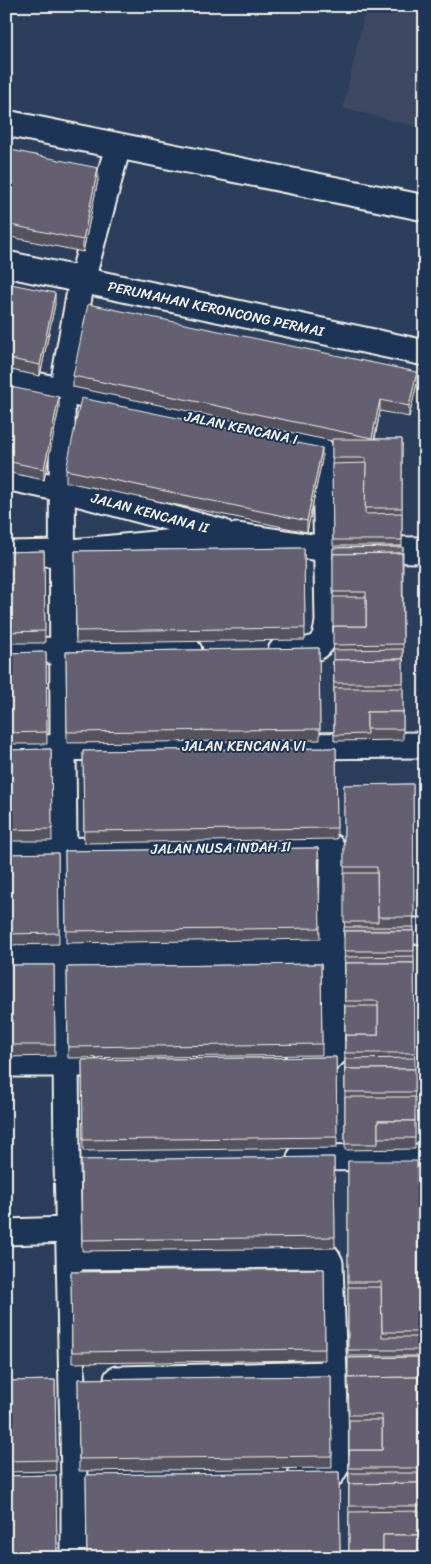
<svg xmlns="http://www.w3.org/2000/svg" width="431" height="1564" viewBox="0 0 431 1564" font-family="Sriracha,sans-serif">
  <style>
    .built { fill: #3c4862 }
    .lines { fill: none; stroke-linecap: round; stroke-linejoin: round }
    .street-casing { stroke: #f4f1e8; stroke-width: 29 }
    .street { stroke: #1d3557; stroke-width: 25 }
    .wall { fill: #575361; stroke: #f4f1e8 }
    .shaded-wall { fill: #47444f; stroke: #f4f1e8 }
    .building { fill: #656171; stroke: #f4f1e8 }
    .labels { text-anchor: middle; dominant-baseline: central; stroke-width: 4; stroke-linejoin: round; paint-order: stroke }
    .street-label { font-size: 14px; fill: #f4f1e8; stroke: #1d3557 }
  </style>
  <rect width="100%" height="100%" fill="#2b3e5c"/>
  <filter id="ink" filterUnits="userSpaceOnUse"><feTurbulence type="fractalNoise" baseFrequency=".02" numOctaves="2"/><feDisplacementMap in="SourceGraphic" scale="10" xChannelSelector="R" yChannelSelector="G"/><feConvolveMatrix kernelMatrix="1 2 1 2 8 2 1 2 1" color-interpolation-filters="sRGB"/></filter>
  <g filter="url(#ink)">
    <path class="built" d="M366,6H425V129L343,108Z"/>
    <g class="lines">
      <defs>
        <g id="street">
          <path d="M6,123L425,208"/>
          <path d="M6,264L425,353"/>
          <path d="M6,379L306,441C318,445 323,449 325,462L328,621C325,654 310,651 281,651"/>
          <path d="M6,477L62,489L222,532"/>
          <path d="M6,554L61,553L238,536L326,549L425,550"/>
          <path d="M6,651L62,650L189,651"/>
          <path d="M6,748L425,745"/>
          <path d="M6,852L324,845L331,847L333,852L332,951L334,1054L329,1059H299"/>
          <path d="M380,931H425"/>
          <path d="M6,956L332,951"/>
          <path d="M6,1064H84"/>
          <path d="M300,1158L425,1157"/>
          <path d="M6,1232L69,1230"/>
          <path d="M70,1257L322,1255L327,1257L330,1263L337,1465L332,1474L301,1475"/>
          <path d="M385,1360L425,1361"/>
          <path d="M117,1379L334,1374"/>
          <path d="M74,1558V1480L67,1161L63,747L62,391L82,280L118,146"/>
        </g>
      </defs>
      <use href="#street" class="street-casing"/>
      <use href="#street" class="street"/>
    </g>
    <g class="wall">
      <path d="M6,149L98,180L83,252L6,236Z"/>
      <path d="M6,283L55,304L40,376L6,369Z"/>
      <path d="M73,376L417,383L409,417L380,411L375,439H402V546H333L332,441L73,387Z"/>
      <path d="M6,386L59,408L44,480L6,472Z"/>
      <path d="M322,459L307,532L66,482V470Z"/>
      <path d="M403,547V740L334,741L333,548Z"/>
      <path d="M304,548L305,640L76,643L75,551Z"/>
      <path d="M44,551L45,643H6V552Z"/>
      <path d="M319,648L320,740L67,743L66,652Z"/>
      <path d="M46,652L47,744H6V653Z"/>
      <path d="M336,748L337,839L84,843L83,751Z"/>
      <path d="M51,749L52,841H6V750Z"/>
      <path d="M413,784L415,1149L345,1150L344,785Z"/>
      <path d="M318,848L320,939L66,943L65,851Z"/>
      <path d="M58,853L59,944L6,945V854Z"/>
      <path d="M321,964L322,1055L68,1058L67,967Z"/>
      <path d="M6,965H54L55,1056L6,1057Z"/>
      <path d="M336,1057L337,1148L83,1151L82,1060Z"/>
      <path d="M334,1157L335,1248L82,1251L81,1160Z"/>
      <path d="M348,1161L418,1332V1356H348Z"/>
      <path d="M324,1269L325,1360L72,1363L71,1272Z"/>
      <path d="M418,1357L419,1558H349L348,1358Z"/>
      <path d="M331,1376L332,1468L79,1471L78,1379Z"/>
      <path d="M55,1380L56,1471L6,1472V1381Z"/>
      <path d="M339,1472L340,1558H87L86,1475Z"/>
      <path d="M56,1475L57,1558H6V1476Z"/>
    </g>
    <g class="shaded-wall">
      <path d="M98,168V180L83,252V240Z"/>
      <path d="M55,293V304L40,376V365Z"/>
      <path d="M417,372V383L409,417V406Z"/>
      <path d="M59,397V408L44,480V469Z"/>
      <path d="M380,400V411L372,449V438Z"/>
      <path d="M322,448V459L307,532V521Z"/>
    </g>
    <g class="building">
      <path d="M6,149L98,168L83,240L6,224Z"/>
      <path d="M6,283L55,293L40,365L6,358Z"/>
      <path d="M88,304L417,372L409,406L380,400L372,438L73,376Z"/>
      <path d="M6,386L59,397L44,469L6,461Z"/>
      <path d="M81,398L322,448L307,521L66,470Z"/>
      <path d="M332,439H402V508H365L366,458H332Z"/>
      <path d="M366,463L365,514L402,513V540H333L332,464Z"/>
      <path d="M403,547L402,557V553L333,554V559V548Z"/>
      <path d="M304,548L305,628L76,631L75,551Z"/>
      <path d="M44,551L45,631L6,632V552Z"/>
      <path d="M402,553L403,644L333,645V626H366V592H333V554Z"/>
      <path d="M333,597H366V626H333V632Z"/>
      <path d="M319,648L320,729L67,732L66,652Z"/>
      <path d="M403,649V662V659L333,660V665V650Z"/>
      <path d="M46,652L47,732L6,733V653Z"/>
      <path d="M403,659V683H334L333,660Z"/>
      <path d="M334,688H403V712H367V734L334,735Z"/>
      <rect x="367" y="712" width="36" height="17"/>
      <path d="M336,748L337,828L84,831L83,751Z"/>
      <path d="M51,749L52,829L6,830V750Z"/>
      <path d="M413,784L414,917H378L377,867H344V785Z"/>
      <path d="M318,848L320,928L66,931L65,851Z"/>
      <path d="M58,853L59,933L6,934V854Z"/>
      <path d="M344,873H377L378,922H344Z"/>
      <path d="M344,927H414V936V931H344V937Z"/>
      <rect x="344" y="931" width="70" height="20"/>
      <path d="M414,956V963H345V968L344,957Z"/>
      <path d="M345,963H414L415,1053H345V1035H378V1001H345Z"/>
      <path d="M321,964L322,1044L68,1047L67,967Z"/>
      <path d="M6,965H54L55,1045H6Z"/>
      <path d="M345,1006H378V1035H345V1041Z"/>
      <path d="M336,1057L337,1137L83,1140L82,1060Z"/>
      <path d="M415,1058V1069H345V1073V1059Z"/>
      <rect x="345" y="1069" width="70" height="23"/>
      <path d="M345,1097H415V1121H378V1144H345Z"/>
      <rect x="378" y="1121" width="37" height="17"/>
      <path d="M334,1157L335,1237L82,1240L81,1160Z"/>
      <path d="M348,1161H417L418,1332H382L381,1282H348Z"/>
      <path d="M324,1269L325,1349L72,1352L71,1272Z"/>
      <path d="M348,1287H381L382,1337H418V1350H348Z"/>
      <path d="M418,1357V1381V1377L348,1378V1358Z"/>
      <path d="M331,1376L332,1456L79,1459L78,1379Z"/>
      <path d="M418,1377V1468H349V1450H382V1415H349L348,1378Z"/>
      <path d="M55,1380L56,1460L6,1461V1381Z"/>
      <path d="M349,1420H382V1450H349V1455Z"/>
      <path d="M339,1472L340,1552L87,1555L86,1475Z"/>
      <path d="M349,1473H418V1483L349,1484Z"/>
      <path d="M56,1475L57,1555L6,1556V1476Z"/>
      <path d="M418,1483L419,1506H349V1484Z"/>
      <path d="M419,1511V1538V1535H383V1558H349V1512Z"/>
      <path d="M383,1535H419V1552L383,1553Z"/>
    </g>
  </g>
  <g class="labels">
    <g class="street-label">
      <text transform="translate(216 309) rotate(12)">PERUMAHAN KERONCONG PERMAI</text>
      <text transform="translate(241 428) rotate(12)">JALAN KENCANA I</text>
      <text transform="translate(150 513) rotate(15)">JALAN KENCANA II</text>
      <text x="244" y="746">JALAN KENCANA VI</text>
      <text transform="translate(221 848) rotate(-1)">JALAN NUSA INDAH II</text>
    </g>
  </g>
  <rect width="431" height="1564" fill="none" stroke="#1d3557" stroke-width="25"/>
  <rect x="12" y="12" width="406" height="1539" fill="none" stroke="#f4f1e8" stroke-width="2" filter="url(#ink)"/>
</svg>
